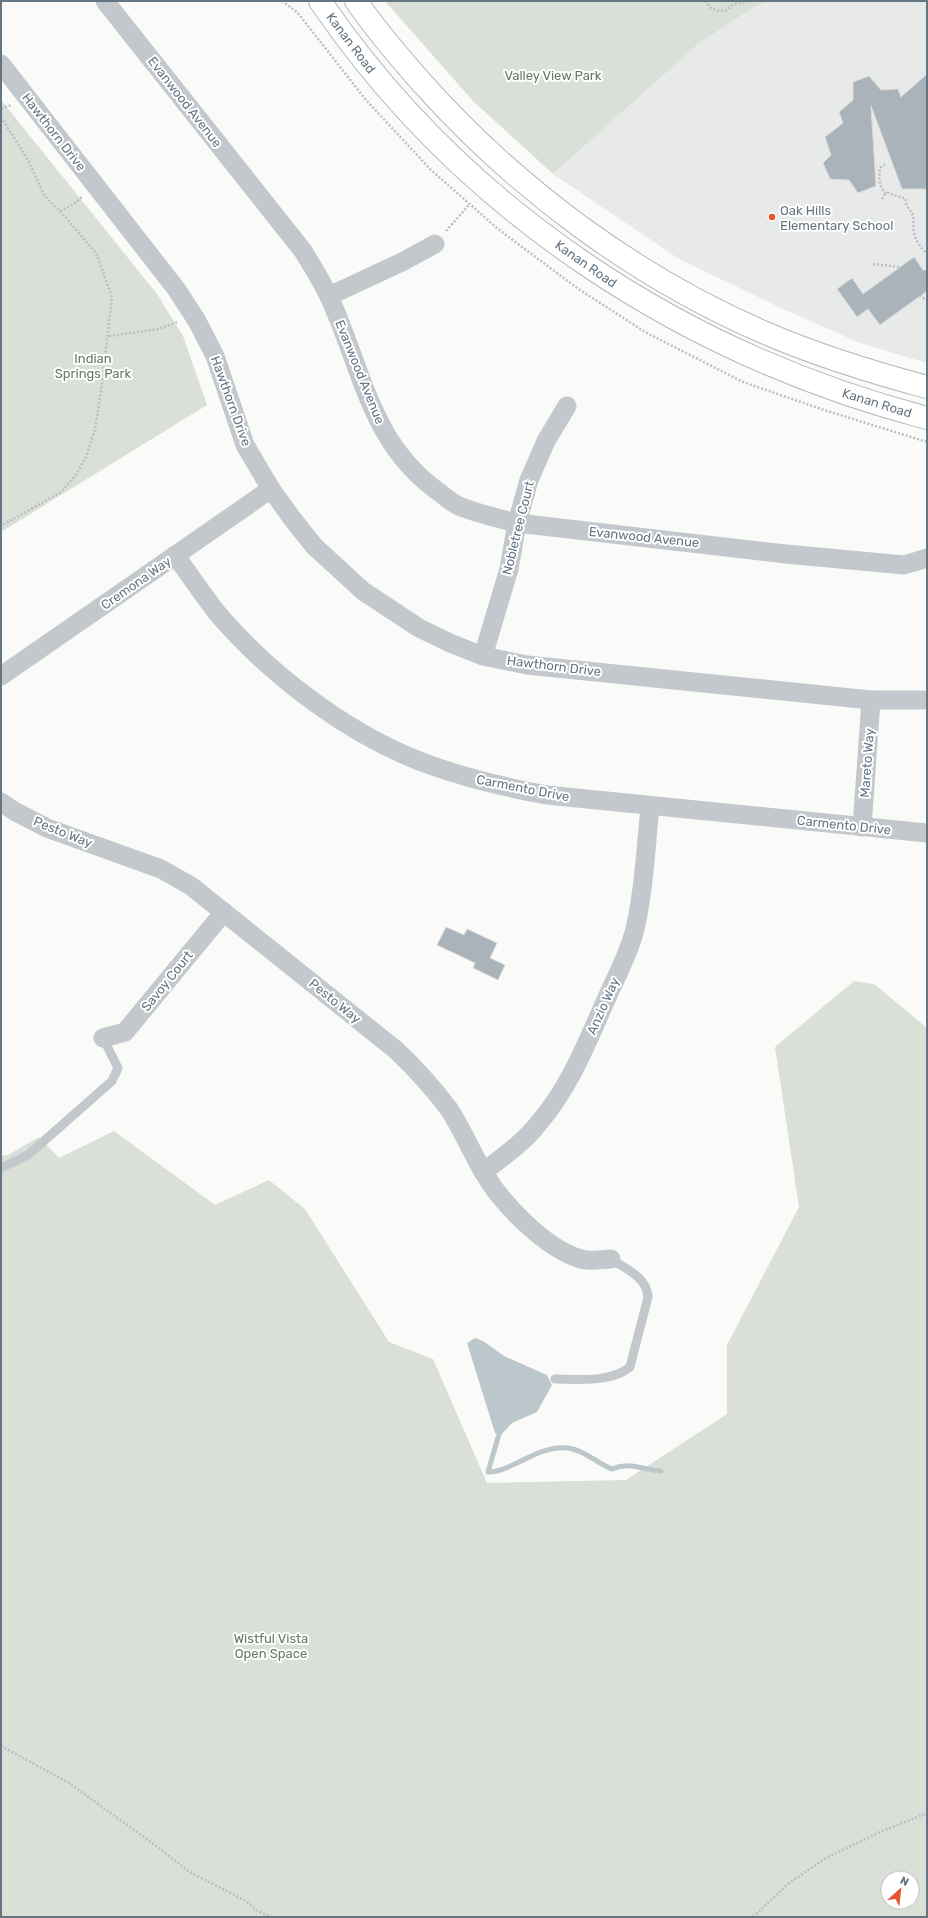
<svg xmlns="http://www.w3.org/2000/svg" width="928" height="1918" viewBox="0 0 928 1918" font-family="Rubik,sans-serif">
  <style>
    .built { fill: #e8e9e9 }
    .green { fill: #dadfd7; fill-rule: evenodd }
    .water { fill: #bbc7cb }
    .lines { fill: none; stroke-linecap: round; stroke-linejoin: round }
    .stream { stroke: #bbc7cb; stroke-width: 5 }
    .building { fill: #aab3b9; stroke: #dcdcda }
    .secondary-casing { stroke: #b3babf; stroke-width: 24 }
    .path { stroke: #bbbfc2; stroke-width: 2.5; stroke-dasharray: 2 2; stroke-linecap: butt }
    .service { stroke: #c3c8cc; stroke-width: 9 }
    .minor { stroke: #c3c8cc; stroke-width: 19 }
    .secondary { stroke: #fff; stroke-width: 22 }
    .poi-dot { fill: #e4572e; stroke: #fff; stroke-width: 1.5 }
    .labels { text-anchor: middle; dominant-baseline: central; stroke-width: 4; stroke-linejoin: round; paint-order: stroke }
    .street-label { font-size: 13px; fill: #657683; stroke: #fff }
    .park-label { font-size: 13px; fill: #687a64; stroke: #fff }
    .poi-label { font-size: 13px; fill: #657683; stroke: #fff; text-anchor: start }
  </style>
  <rect width="100%" height="100%" fill="#fafaf8"/>
  <path class="built" d="M767,1H927V363L860,343L783,309L679,259L553,174L698,44L751,9Z"/>
  <g class="green">
    <path d="M385,1H767L751,9L698,44L553,174L473,101Z"/>
    <path d="M1,100L157,294L183,336L207,405L1,532Z"/>
    <path d="M854,981L874,984L927,1028V1917H1V1156L8,1155L39,1137L59,1158L114,1131L215,1205L269,1180L305,1209L389,1342L433,1359L487,1483L626,1480L727,1414V1345L799,1207L775,1047ZM888,1878H912V1902H888Z"/>
  </g>
  <path class="water" d="M475,1338L483,1341L504,1356L547,1375L552,1385L537,1412L512,1423L501,1435L495,1433L467,1343Z"/>
  <g class="lines">
    <path class="stream" d="M499,1434L488,1472C510,1473 539,1444 568,1448C584,1450 597,1463 612,1469C632,1461 642,1470 661,1471"/>
  </g>
  <g class="building">
    <path d="M927,74V189H902L871,106L876,186L858,193L849,180L830,179L823,163L831,155L825,137L843,123L839,112L853,100V82L869,76L881,90L898,89L901,97Z"/>
    <path d="M914,257L923,270H927V291L880,325L868,309L857,317L837,289L852,278L863,294Z"/>
    <path d="M446,927L464,935L467,929L497,943L490,958L505,965L498,980L473,968L475,963L437,945Z"/>
  </g>
  <g class="lines">
    <defs>
      <g id="secondary">
        <path d="M320,1C463,211 683,354 927,418"/>
        <path d="M356,1C376,30 399,57 423,84C516,188 634,276 763,332C816,355 871,372 927,387"/>
      </g>
    </defs>
    <use href="#secondary" class="secondary-casing"/>
    <g class="path">
      <path d="M282,1L297,12L366,100L431,170L498,229L577,288L645,332L743,382L821,409L927,442"/>
      <path d="M705,1L711,8L718,11H725L734,4L750,1"/>
      <path d="M1,108L12,105"/>
      <path d="M1,117L28,160L44,195L66,218L96,253L112,297L101,392L95,429L86,457L75,476L61,492L1,526"/>
      <path d="M885,164L880,168C879,178 878,186 886,193"/>
      <path d="M882,199L885,194L888,193L906,199C905,205 909,209 912,213C915,220 912,226 914,232C915,239 921,249 927,253"/>
      <path d="M60,211L74,204L83,196"/>
      <path d="M446,231L469,205"/>
      <path d="M873,264L900,267"/>
      <path d="M920,295L923,298L927,299"/>
      <path d="M109,336L159,329L177,322"/>
      <path d="M1,1746L69,1783L159,1848L188,1871L246,1901L256,1910L271,1917"/>
      <path d="M753,1917L789,1883L826,1858L880,1832L927,1813"/>
    </g>
    <g class="service">
      <path d="M1,1168L28,1155L112,1081L118,1068L103,1038"/>
      <path d="M555,1379C578,1379 611,1383 630,1367L648,1297C647,1277 626,1269 611,1259"/>
    </g>
    <g class="minor">
      <path d="M105,1L303,251C313,267 323,283 331,301C363,372 371,444 439,492C445,497 452,503 459,506C478,514 498,518 517,523L786,554L904,565L927,558"/>
      <path d="M1,64L177,290L197,321L215,356L245,445L271,489L291,517L314,546L363,591L419,628L450,643L483,656L527,665L871,700H927"/>
      <path d="M329,296L402,262L435,244"/>
      <path d="M175,555C190,575 203,595 218,614C272,677 354,739 433,766C470,779 508,788 547,795L927,833"/>
      <path d="M483,656L509,569L517,523L529,480L546,441L567,406"/>
      <path d="M1,676L271,489"/>
      <path d="M1,802L14,811L47,828L161,869L191,886L396,1050C415,1068 433,1088 449,1109C462,1129 472,1153 484,1173C502,1204 546,1249 581,1259C590,1262 602,1259 611,1259"/>
      <path d="M862,827L871,700"/>
      <path d="M103,1038L125,1032L224,912"/>
      <path d="M483,1172C503,1157 523,1143 538,1124C569,1088 586,1045 605,1002C615,979 629,954 635,929C644,889 646,847 650,806"/>
    </g>
    <use href="#secondary" class="secondary"/>
  </g>
  <circle class="poi-dot" cx="772" cy="217" r="4"/>
  <g class="labels">
    <g class="street-label">
      <text transform="translate(351 43) rotate(53)">Kanan Road</text>
      <text transform="translate(185 102) rotate(52)">Evanwood Avenue</text>
      <text transform="translate(54 132) rotate(52)">Hawthorn Drive</text>
      <text transform="translate(586 264) rotate(35)">Kanan Road</text>
      <text transform="translate(360 372) rotate(68)">Evanwood Avenue</text>
      <text transform="translate(231 401) rotate(70)">Hawthorn Drive</text>
      <text transform="translate(877 403) rotate(17)">Kanan Road</text>
      <text transform="translate(518 528) rotate(-76)">Nobletree Court</text>
      <text transform="translate(644 537) rotate(6)">Evanwood Avenue</text>
      <text transform="translate(136 583) rotate(-35)">Cremona Way</text>
      <text transform="translate(554 666) rotate(7)">Hawthorn Drive</text>
      <text transform="translate(867 763) rotate(-86)">Mareto Way</text>
      <text transform="translate(523 788) rotate(11)">Carmento Drive</text>
      <text transform="translate(844 825) rotate(6)">Carmento Drive</text>
      <text transform="translate(63 832) rotate(22)">Pesto Way</text>
      <text transform="translate(167 981) rotate(-51)">Savoy Court</text>
      <text transform="translate(335 1001) rotate(39)">Pesto Way</text>
      <text transform="translate(603 1006) rotate(-66)">Anzio Way</text>
    </g>
    <g class="park-label">
      <text x="553" y="75">Valley View Park</text>
      <text x="93" y="358">Indian<tspan x="93" dy="15">Springs Park</tspan></text>
      <text x="271" y="1638">Wistful Vista<tspan x="271" dy="15">Open Space</tspan></text>
    </g>
    <g class="poi-label">
      <text x="780" y="210">Oak Hills<tspan x="780" dy="15">Elementary School</tspan></text>
    </g>
  </g>
  <rect width="928" height="1918" fill="none" stroke="#657683" stroke-width="4"/>
  <g transform="translate(900 1890) rotate(27)"><circle r="19" fill="#ffffff" stroke="#c1c8cd"/>
  <path d="M0-3L7 15L0 10L-7 15Z" fill="#e4572e"/>
  <text y="-6" font-size="11" font-weight="bold" text-anchor="middle" fill="#657683">N</text>
  </g>
</svg>
